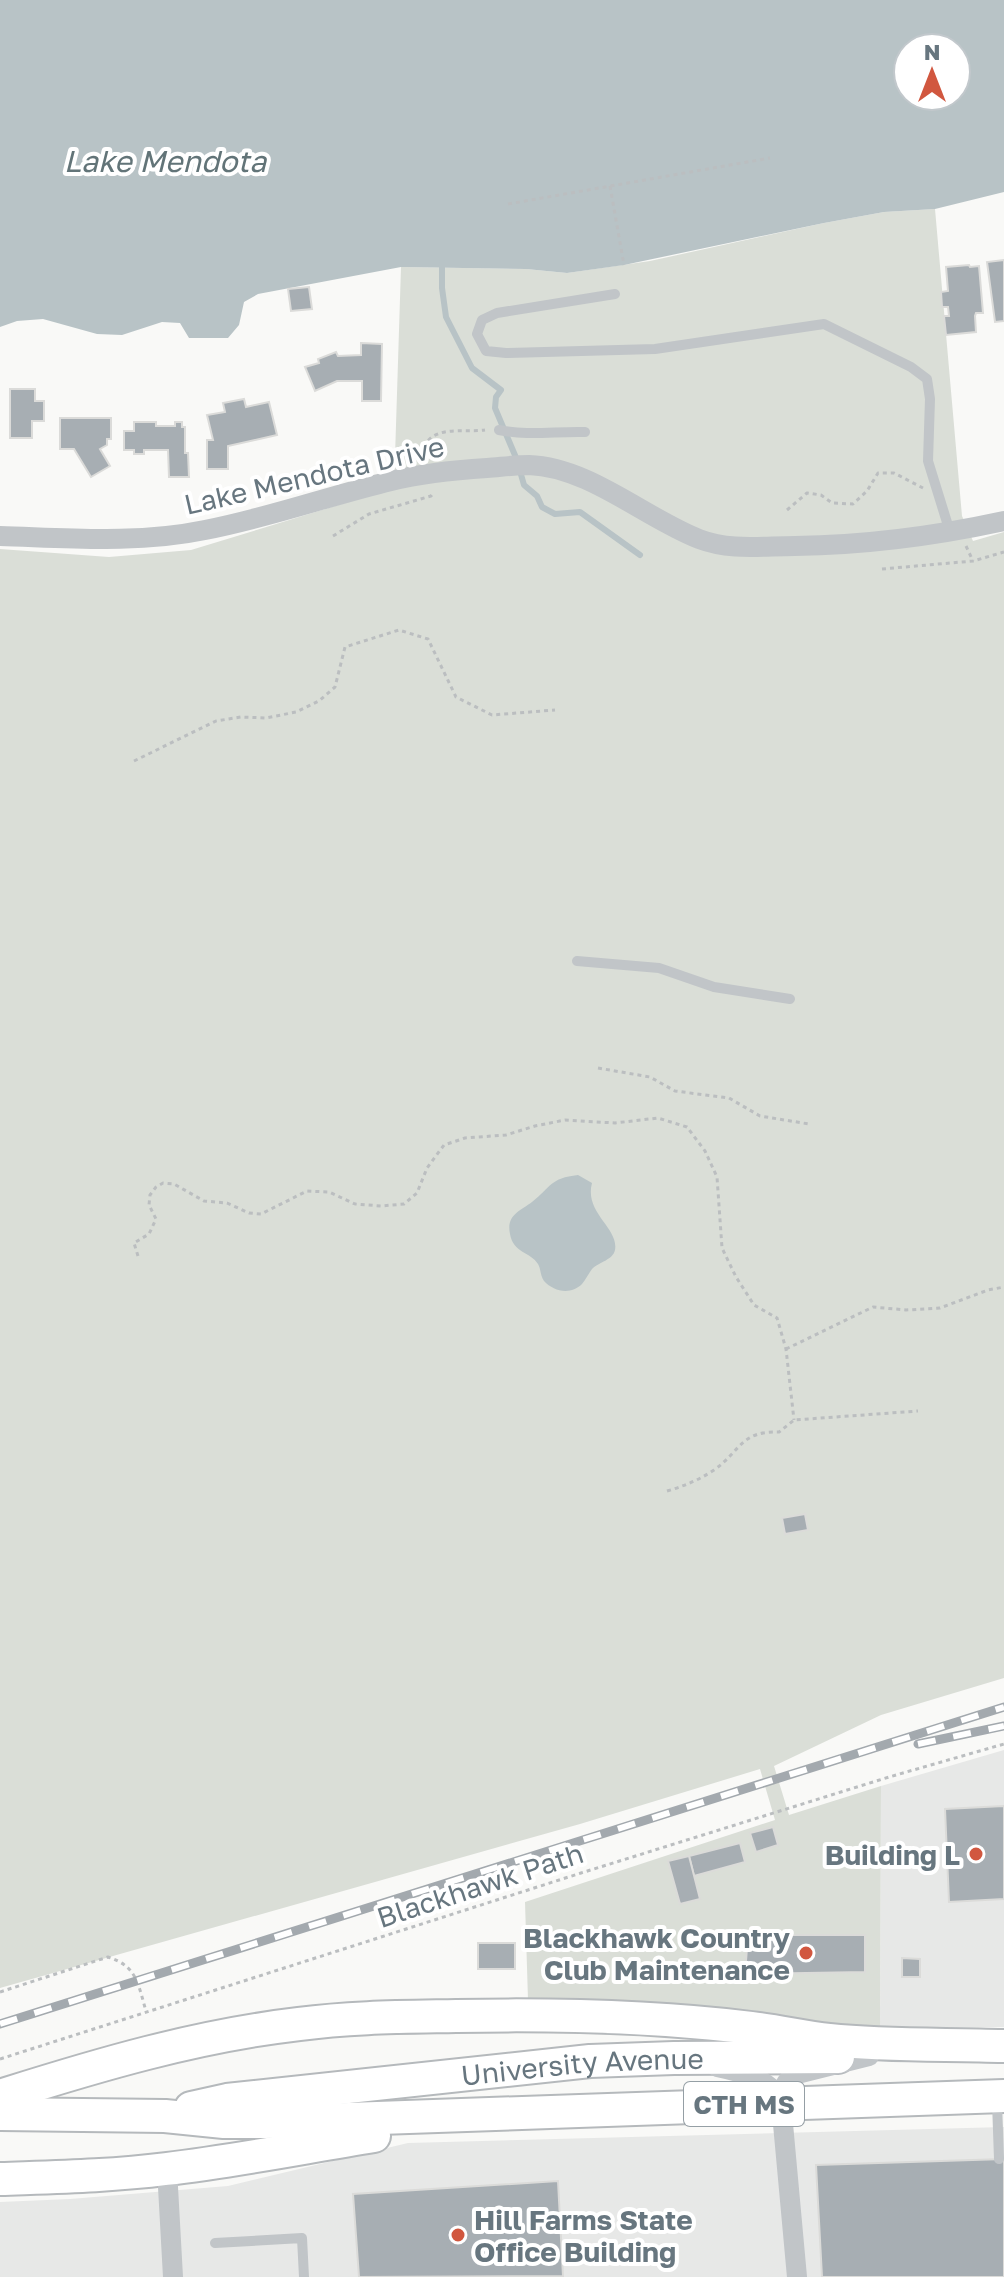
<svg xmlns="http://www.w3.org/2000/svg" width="1004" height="2277" viewBox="0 0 1004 2277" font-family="'Golos Text',sans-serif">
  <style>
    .built { fill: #e7e8e7 }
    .green { fill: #daded7 }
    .water { fill: #b8c3c6; fill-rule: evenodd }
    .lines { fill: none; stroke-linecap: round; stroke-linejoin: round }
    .stream { stroke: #b8c3c6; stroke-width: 6 }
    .building { fill: #a7aeb3; stroke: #dbdbd9; stroke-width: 2 }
    .primary-casing { stroke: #b5b9bc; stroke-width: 36 }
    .path { stroke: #bbbec0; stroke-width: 3; stroke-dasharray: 4 4; stroke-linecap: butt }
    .lane { stroke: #c1c5c8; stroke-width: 10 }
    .street { stroke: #c1c5c8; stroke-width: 20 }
    .primary { stroke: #fff; stroke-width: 32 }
    .rail-casing { stroke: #a3a9ae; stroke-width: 9 }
    .rail { stroke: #fff; stroke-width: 6; stroke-dasharray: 18; stroke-linecap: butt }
    .poi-dot { fill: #d1573f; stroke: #fff; stroke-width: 3 }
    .labels { text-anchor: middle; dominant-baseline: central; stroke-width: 8; stroke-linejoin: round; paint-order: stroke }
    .shield { fill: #fff; stroke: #959fa5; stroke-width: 2 }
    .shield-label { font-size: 26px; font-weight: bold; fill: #67767f }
    .street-label { font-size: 28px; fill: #67767f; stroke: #fff }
    .poi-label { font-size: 28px; font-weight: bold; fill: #67767f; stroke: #fff; text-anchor: end }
    .water-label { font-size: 30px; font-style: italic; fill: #627478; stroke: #fff }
  </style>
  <rect width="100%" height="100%" fill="#f9f9f7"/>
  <g class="built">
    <path d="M1004,1750V2027L880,2028L881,1786Z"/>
    <path d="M1004,2127V2277H0V2202L70,2199L228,2186L408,2143Z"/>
  </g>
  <path class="green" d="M935,209L962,516L973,541L1004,532V1678L881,1715L774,1766L789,1815L881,1786L880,2028H860L742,2011L620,2001L528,2000L525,1902L775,1820L760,1769L580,1824L0,1988V549L109,557L191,550L394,488L401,267L526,269L567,273L650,261L824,223L884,212Z"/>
  <g class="water">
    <path d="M0,0H1004V192L935,209L884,212L824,223L624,265L567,273L526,269L401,267L258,294L244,302L239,325L228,338H189L180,323L162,322L122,335L97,334L43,319L17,321L0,327ZM956,48V96H908V48Z"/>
    <path d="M578,1175L592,1183C584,1213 619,1228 615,1250C613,1260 599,1262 592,1269C589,1273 586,1279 582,1284C571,1295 554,1292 544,1281C540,1275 541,1269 538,1264C531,1252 513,1253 510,1234C506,1215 520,1211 532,1202C551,1187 550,1178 578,1175Z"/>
  </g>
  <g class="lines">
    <g class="stream">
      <path d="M442,263V288L446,317L472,368L501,390L496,397L495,408L517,460"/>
      <path d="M520,471L524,485L537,496L542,507L555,514L580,512L640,555"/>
    </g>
  </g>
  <g class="building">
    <path d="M1004,260V321L995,322L987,262Z"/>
    <path d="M969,265L970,267L979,266L983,313H976L975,316L976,332L946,335L944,316H949L948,307H942L941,292L948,291L946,267Z"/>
    <path d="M309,287L312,309L291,311L288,289Z"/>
    <path d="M361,343L382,344L381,401H362V381H337L315,391L305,367L319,363L318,359L336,352L338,356L361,355Z"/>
    <path d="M10,389H35V401H44V421H32V438H10Z"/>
    <path d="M244,399L246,407L269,402L277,435L228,446V469H207V440H213L207,415L225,412L223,403Z"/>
    <path d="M60,418H111V439H107V445L100,449L110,466L91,477L74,449H60Z"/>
    <path d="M134,422H156V426H175V422H182V427H185V453H188L189,477H169L168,450H144V454H134V450H124V431H134Z"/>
    <path d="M805,1514L808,1530L785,1534L782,1518Z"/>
    <path d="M1004,1806V1899L949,1902L945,1809Z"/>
    <path d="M773,1827L778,1845L756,1852L750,1833Z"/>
    <path d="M740,1843L745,1862L694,1876L689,1856Z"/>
    <path d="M689,1856L700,1899L680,1904L668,1861Z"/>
    <path d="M748,1935H865V1972L745,1974Z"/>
    <rect x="478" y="1943" width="37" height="26"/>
    <path d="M902,1958L920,1959V1977H902Z"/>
    <path d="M1004,2159V2277H822L816,2165Z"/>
    <path d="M558,2181L563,2276L359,2277L353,2194Z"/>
  </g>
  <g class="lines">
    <defs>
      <g id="primary">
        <path d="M0,2096C98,2065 196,2036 299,2024C351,2017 403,2017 456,2016C554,2014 653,2016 751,2028C777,2031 803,2037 829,2040C887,2046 946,2044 1004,2046"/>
        <path id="s1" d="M191,2108L227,2100L590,2061L674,2058L838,2057"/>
        <path d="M0,2114L165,2116L224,2122H265L1004,2096"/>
        <path d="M0,2179C55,2177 111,2176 166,2169C236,2161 305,2147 374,2136"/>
      </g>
    </defs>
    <use href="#primary" class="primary-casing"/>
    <g class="path">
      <path d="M610,186L624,265"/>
      <path d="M508,204L770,158"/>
      <path d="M422,455C427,423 462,433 485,430"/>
      <path d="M787,510L807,493L821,495L832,503L853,504L867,491L878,473H894L923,488"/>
      <path d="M333,536L369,514L431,496L434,492"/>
      <path d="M966,546L973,561"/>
      <path d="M882,569L973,561L1004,552"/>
      <path d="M134,761L216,721L241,717L266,718L296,712L319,701L335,687L345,647L399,630L428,639L456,697L492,715L555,710"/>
      <path d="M598,1068L650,1077L675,1091L729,1098L760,1116L809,1124"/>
      <path d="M138,1256L134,1243L149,1234L156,1219L149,1205L150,1195L156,1187L163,1183L174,1184L204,1201L227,1203L249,1213L261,1214L307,1191L329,1192L355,1204L381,1206L404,1204L417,1193L427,1168L444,1145L465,1138L506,1135L535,1126L565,1120L615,1123L658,1118L687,1127L705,1151L717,1177L722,1248L736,1277L754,1305L777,1318L786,1349L794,1420"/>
      <path d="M786,1349L873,1307L906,1310L940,1308L988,1290L1004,1287"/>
      <path d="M667,1491C684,1486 699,1480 714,1470C741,1451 740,1431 779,1432L794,1420L918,1411"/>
      <path d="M0,1992L108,1957C137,1966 138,1984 146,2011"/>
      <path d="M0,2059L581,1873L889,1777L1004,1744"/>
    </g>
    <g class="lane">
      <path d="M615,294L497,313L482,320L477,334L486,351L506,353L655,349L824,324L911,367L927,379L930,399L928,461L950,532"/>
      <path d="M499,430C528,436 556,431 585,432"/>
      <path d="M577,961L659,968L714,987L790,999"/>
      <path d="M997,2102L999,2159"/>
      <path d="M215,2243L302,2238L304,2277"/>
    </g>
    <g class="street">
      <path d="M0,536C68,538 138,544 205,530C268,518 329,496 391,481C423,473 455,470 487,468C501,467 515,465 529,465C589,467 645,518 699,539C730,551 762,546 795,546C866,545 935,536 1004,521"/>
      <path d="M717,2067C741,2072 771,2079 781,2102"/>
      <path d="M167,2169L173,2277"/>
      <path d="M797,2277L781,2102C782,2089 785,2080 797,2074L869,2056"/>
    </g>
    <use href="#primary" class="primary"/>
    <defs>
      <g id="rail">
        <path d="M918,1744L1004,1726"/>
        <path d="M0,2024L1004,1707"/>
      </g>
    </defs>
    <use href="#rail" class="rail-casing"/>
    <use href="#rail" class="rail"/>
  </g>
  <g class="poi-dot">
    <circle cx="976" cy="1854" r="8"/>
    <circle cx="806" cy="1953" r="8"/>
    <circle cx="458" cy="2235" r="8"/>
  </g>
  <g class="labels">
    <rect class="shield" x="684" y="2082" width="120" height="44" rx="6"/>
    <g class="shield-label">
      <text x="744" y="2104">CTH MS</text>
    </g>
    <g class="street-label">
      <text transform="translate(314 475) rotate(-13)">Lake Mendota Drive</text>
      <text transform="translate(480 1885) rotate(-18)">Blackhawk Path</text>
      <text stroke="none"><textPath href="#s1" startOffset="394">University Avenue</textPath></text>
    </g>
    <g class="poi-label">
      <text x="960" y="1854">Building L</text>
      <text x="790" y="1937">Blackhawk Country<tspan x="790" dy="32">Club Maintenance</tspan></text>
      <text x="474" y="2219" text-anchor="start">Hill Farms State<tspan x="474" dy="32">Office Building</tspan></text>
    </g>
    <g class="water-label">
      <text x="165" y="161">Lake Mendota</text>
    </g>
  </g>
  <g transform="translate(932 72)"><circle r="38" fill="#ffffff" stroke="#c2c8cc" stroke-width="2"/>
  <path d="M0-6L14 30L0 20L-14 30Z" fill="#d1573f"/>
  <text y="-12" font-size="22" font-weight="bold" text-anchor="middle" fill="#67767f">N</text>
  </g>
</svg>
